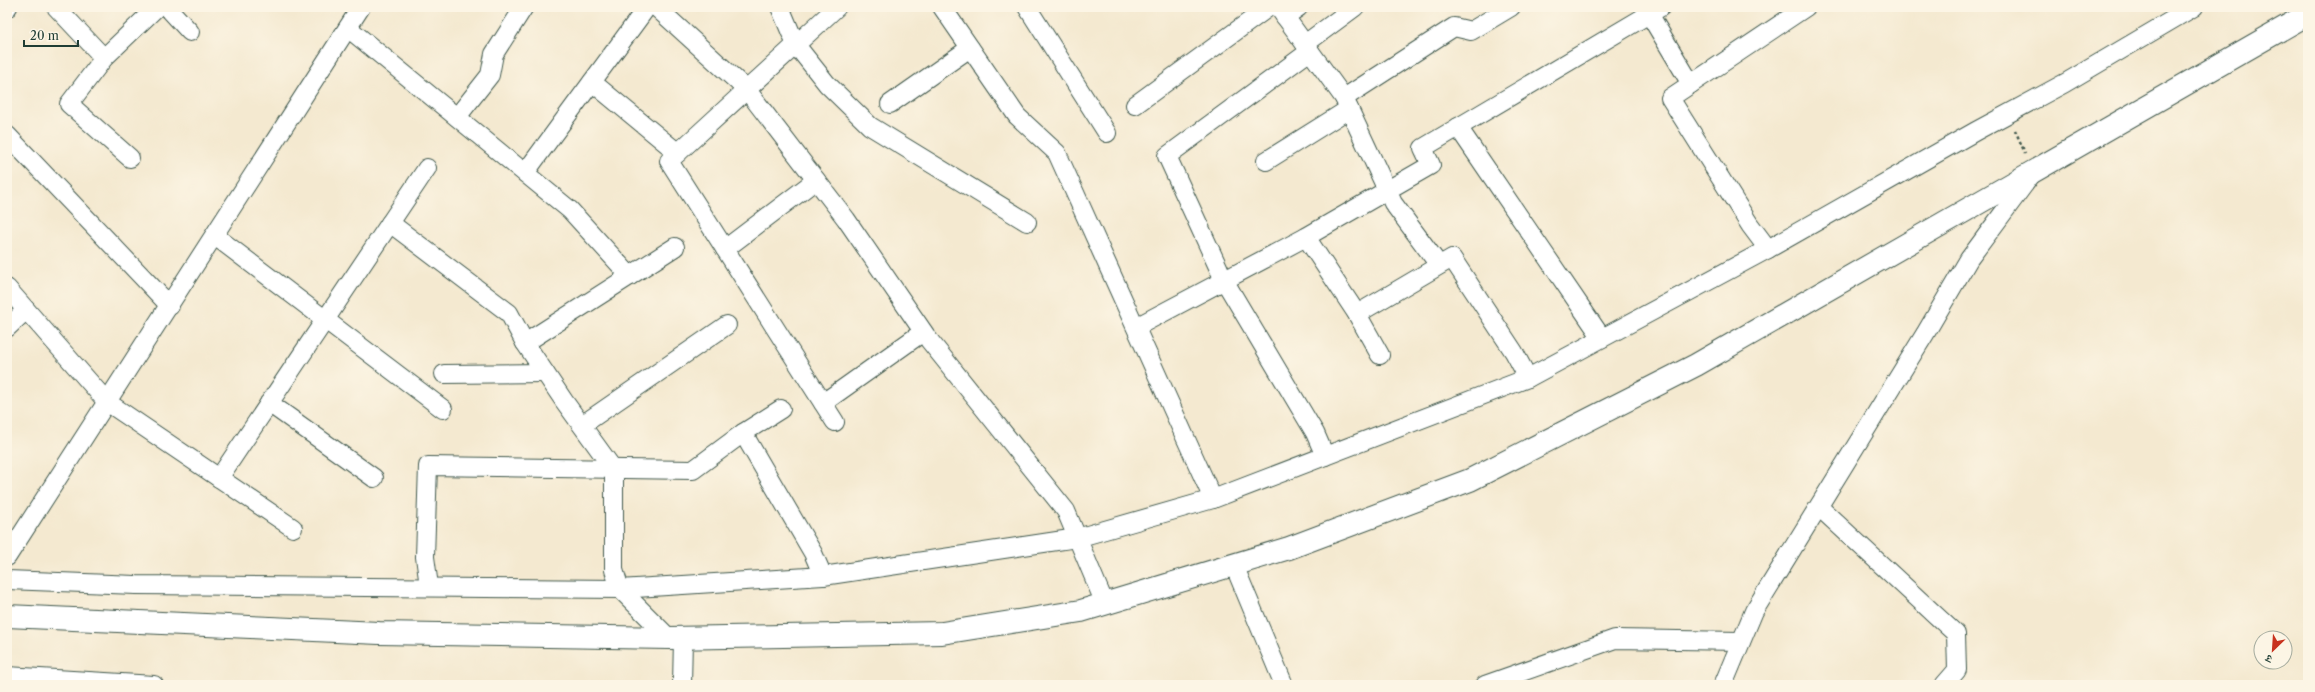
<svg xmlns="http://www.w3.org/2000/svg" width="2315" height="692" viewBox="0 0 2315 692" font-family="'Libre Caslon Text','Noto Serif Devanagari',serif">
  <style>
    .lines { fill: none; stroke-linecap: round; stroke-linejoin: round }
    .minor-casing { stroke: #3f574b; stroke-width: 20 }
    .major-casing { stroke: #3f574b; stroke-width: 24 }
    .path { stroke: #3f574b; stroke-width: 2.5; stroke-dasharray: 3 3; stroke-linecap: butt }
    .minor { stroke: #fff; stroke-width: 18 }
    .major { stroke: #fff; stroke-width: 22 }
  </style>
  <rect width="100%" height="100%" fill="#fcf5e5"/>
  <filter id="ink" filterUnits="userSpaceOnUse"><feTurbulence type="fractalNoise" baseFrequency=".025" numOctaves="2"/><feDisplacementMap in="SourceGraphic" scale="8" xChannelSelector="R" yChannelSelector="G"/><feConvolveMatrix kernelMatrix="1 2 1 2 8 2 1 2 1" color-interpolation-filters="sRGB"/></filter>
  <filter id="wash" filterUnits="userSpaceOnUse"><feTurbulence type="fractalNoise" baseFrequency=".012" numOctaves="4" result="noise"/><feDisplacementMap in="SourceGraphic" scale="16" xChannelSelector="R" yChannelSelector="G"/><feGaussianBlur stdDeviation="0.9" result="paint"/><feColorMatrix in="noise" values="0 0 0 0 0 0 0 0 0 0 0 0 0 0 0 0 0 1.4 0 .05"/><feComposite in="paint" operator="in"/></filter>
  <g filter="url(#wash)">
    <rect width="100%" height="100%" fill="#f4e9d0"/>
  </g>
  <g filter="url(#ink)">
    <g class="lines">
      <defs>
        <g id="minor">
          <path d="M56,7L104,58"/>
          <path d="M167,7L190,32"/>
          <path d="M656,7L747,90L846,219L929,340L1066,511L1105,604"/>
          <path d="M780,7L796,45L827,84L870,126L1027,222"/>
          <path d="M942,7L1017,116L1057,153L1213,499"/>
          <path d="M1027,7L1107,133"/>
          <path d="M1278,7L1344,98L1393,203L1439,265"/>
          <path d="M1645,7L1691,84"/>
          <path d="M7,8L8,7"/>
          <path d="M1285,17L1299,7"/>
          <path d="M348,28L570,210L630,276"/>
          <path d="M1305,44L1355,7"/>
          <path d="M1310,51L1167,156L1224,280L1315,433L1325,456"/>
          <path d="M592,82L678,153"/>
          <path d="M1344,98L1454,27L1471,31L1511,7"/>
          <path d="M890,104L970,48"/>
          <path d="M1135,105L1269,7"/>
          <path d="M457,117L490,75L494,54L524,7"/>
          <path d="M1458,127L1602,338"/>
          <path d="M7,135L170,306"/>
          <path d="M130,158L69,104L104,58L157,7"/>
          <path d="M1266,161L1349,109"/>
          <path d="M525,173L647,7"/>
          <path d="M390,223L509,313L525,343L564,401L614,470V570L620,589L669,638"/>
          <path d="M215,236L443,409"/>
          <path d="M1306,237L1357,314L1380,355"/>
          <path d="M725,249L816,180"/>
          <path d="M1768,249L1750,225L1670,98L1806,7"/>
          <path d="M7,288L107,402L293,528"/>
          <path d="M1357,314L1452,258L1514,352L1528,378"/>
          <path d="M1136,327L1306,237L1431,165L1423,148L1661,7"/>
          <path d="M7,328L26,310"/>
          <path d="M525,343L675,247"/>
          <path d="M444,374L545,373"/>
          <path d="M269,403L374,478"/>
          <path d="M823,403L923,332"/>
          <path d="M835,422L669,161L837,7"/>
          <path d="M582,425L727,325"/>
          <path d="M743,433L813,553L823,576"/>
          <path d="M219,478L427,168"/>
          <path d="M1819,507L1956,634L1957,670L1944,685"/>
          <path d="M7,557L361,7"/>
          <path d="M1234,565L1284,685"/>
          <path d="M7,580L136,585L620,589L823,576L1077,538L1213,499L1528,378L1768,249L1976,131L2065,83L2194,7"/>
          <path d="M429,586L425,557L428,466L693,470L743,433L781,409"/>
          <path d="M7,676L154,685"/>
          <path d="M682,685L683,638"/>
          <path d="M1485,685L1615,639L1741,641"/>
          <path d="M1723,685L1754,611L1925,334L1969,259L2032,174"/>
        </g>
        <path id="major" d="M7,616L379,633L669,638L942,633L1081,611L1289,548L1470,480L1696,365L2308,14"/>
      </defs>
      <use href="#minor" class="minor-casing"/>
      <use href="#major" class="major-casing"/>
      <path class="path" d="M2015,130L2025,153"/>
      <use href="#minor" class="minor"/>
      <use href="#major" class="major"/>
    </g>
  </g>
  <rect width="2315" height="692" fill="none" stroke="#fcf5e5" stroke-width="24"/>
  <g transform="translate(2273 650) rotate(205)"><circle r="19" fill="#fcf5e5" stroke="#a4ab9e"/>
  <path d="M0-3L7 15L0 10L-7 15Z" fill="#c8321e"/>
  <text y="-6" font-size="11" font-weight="bold" text-anchor="middle" fill="#1f3d34">उ</text>
  </g>
  <path d="M24 40v6h54v-6" fill="none" stroke="#1f3d34" stroke-width="2"/>
  <text x="30" y="40" font-size="12" fill="#1f3d34" stroke="#fcf5e5" stroke-width="3" paint-order="stroke">20 m</text>
</svg>
